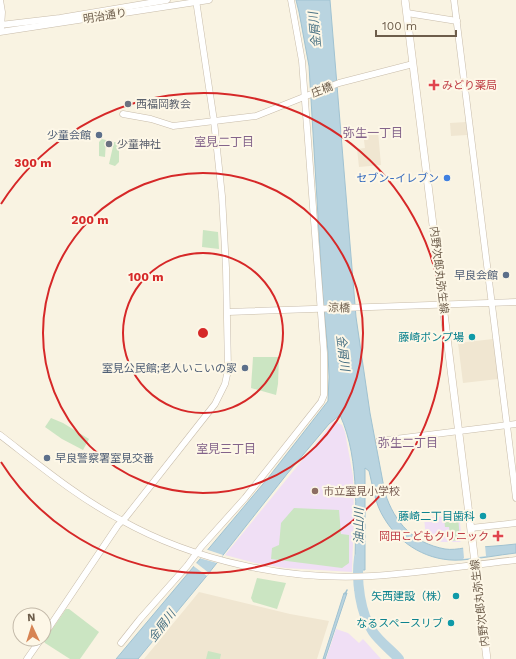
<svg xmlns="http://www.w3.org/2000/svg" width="516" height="659" viewBox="0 0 516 659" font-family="'Work Sans','Noto Sans JP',sans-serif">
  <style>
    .residential { fill: #f0e6d1 }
    .education { fill: #f0dff5 }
    .green { fill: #cbe5c2 }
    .water { fill: #b9d4e0; stroke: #a0c2d1 }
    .pier { fill: #f9f3e2 }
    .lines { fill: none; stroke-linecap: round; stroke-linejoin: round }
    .stream { stroke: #a0c2d1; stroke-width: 1.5 }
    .river { stroke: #b9d4e0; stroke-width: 10 }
    .tertiary-casing { stroke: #c8bcaa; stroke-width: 7 }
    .secondary-casing { stroke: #cbbda8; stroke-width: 8 }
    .tertiary { stroke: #fff; stroke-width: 6 }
    .secondary { stroke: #fff; stroke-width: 7 }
    .ring { fill: none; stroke: #d62828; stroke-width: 2 }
    .health-dot { fill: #e0444e; stroke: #fdf7e7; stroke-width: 1.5 }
    .worship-dot { fill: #6b7280; stroke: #fdf7e7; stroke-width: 1.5 }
    .service-dot { fill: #5c6f8a; stroke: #fdf7e7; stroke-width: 1.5 }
    .shop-dot { fill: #3f7fe0; stroke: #fdf7e7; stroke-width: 1.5 }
    .culture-dot { fill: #0f9aa8; stroke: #fdf7e7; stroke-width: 1.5 }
    .education-dot { fill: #8d6e63; stroke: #fdf7e7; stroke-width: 1.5 }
    .labels { text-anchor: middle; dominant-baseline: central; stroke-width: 4; stroke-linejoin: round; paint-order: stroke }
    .street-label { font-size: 11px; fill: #6d5d4b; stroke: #fdf7e7 }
    .health-label { font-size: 11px; fill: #be3a42; stroke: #fdf7e7; text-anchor: start }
    .worship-label { font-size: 11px; fill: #5b616d; stroke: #fdf7e7; text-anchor: start }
    .service-label { font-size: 11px; fill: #4e5e75; stroke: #fdf7e7; text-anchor: end }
    .shop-label { font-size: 11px; fill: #366cbe; stroke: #fdf7e7; text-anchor: end }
    .culture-label { font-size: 11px; fill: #0d838f; stroke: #fdf7e7; text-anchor: end }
    .education-label { font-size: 11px; fill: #785e54; stroke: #fdf7e7; text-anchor: start }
    .water-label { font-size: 12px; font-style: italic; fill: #4b7385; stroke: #fdf7e7 }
    .neighbourhood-label { font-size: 12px; fill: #83638a; stroke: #fdf7e7 }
    .centre { fill: #d62828; stroke: #fdf7e7; stroke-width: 2 }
    .ring-label { font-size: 12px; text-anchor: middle; font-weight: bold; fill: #d62828; stroke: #fdf7e7; stroke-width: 4; stroke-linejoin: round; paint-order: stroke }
  </style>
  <rect width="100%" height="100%" fill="#f9f3e2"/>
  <g class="residential">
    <path d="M466,122L467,135L451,136L450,123Z"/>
    <path d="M378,131L381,165L359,167L357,149L365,148L363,133Z"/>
    <path d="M493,339L498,379L463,383L458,343Z"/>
    <path d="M199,592L290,614L329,621L317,659H144Z"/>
  </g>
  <g class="education">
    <path d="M334,421L342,425L345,432L353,476L354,514L352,572L285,568L255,563L225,555Z"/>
    <path d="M459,515L462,540L460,542H442L426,537L424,518Z"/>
    <path d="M336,629L348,633L359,643L363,639L381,659H326Z"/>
  </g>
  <g class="green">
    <path d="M102,139L106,140L105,157L99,156V142Z"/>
    <path d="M114,142L119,143V162L115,166L109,164Z"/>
    <path d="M203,230L218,232L219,249L202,247Z"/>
    <path d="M253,357H279L278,384L276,395L251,388Z"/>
    <path d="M51,418L63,423L89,439L83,450L62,439L45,427Z"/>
    <path d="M294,508L339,510L341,534L349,535V563L342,568L271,559L272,548L279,545L281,523Z"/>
    <path d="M458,516L460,540L451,541L449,527H445L444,517Z"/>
    <path d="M257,578L286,583L277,609L253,602L251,598Z"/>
    <path d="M66,609H69L99,632L80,659H70L45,643L44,641Z"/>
    <path d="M208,651L221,654L220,659H206Z"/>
  </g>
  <g class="water">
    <path d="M296,0H330L356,317L370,413L385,493C395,523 413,543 445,549C451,550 458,549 464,548C481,547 499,546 516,544V553C498,555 479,559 461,560C429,562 400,545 384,518C375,504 373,487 369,471L365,468V570H355C355,521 361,461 340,415L329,424L287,474L205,578L138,659H116L268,478L328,401L329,377L328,352L323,300L309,66L299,12Z"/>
    <path d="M344,593H347L325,659H323Z"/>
  </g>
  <g class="pier">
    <path d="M485,545L486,556H487L463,559L464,558L463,547Z"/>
    <path d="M205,549L223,555L217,563L199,558Z"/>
    <path d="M195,562L209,573L207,576L192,565Z"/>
  </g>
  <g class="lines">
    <g class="stream">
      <path d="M355,590L360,589"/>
      <path d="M345,594L347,590"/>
    </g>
    <path class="river" d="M359,558C356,581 360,613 373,632C380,642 391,650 399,659"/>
    <defs>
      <g id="tertiary">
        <path d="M0,0L2,12L1,28"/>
        <path d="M454,0L516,498"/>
        <path d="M407,13L457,21"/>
        <path d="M0,25L60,18L167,0"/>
        <path d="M0,32L209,0"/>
        <path d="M123,114L151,119L173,126L256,116L339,83L413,64"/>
        <path d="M228,312L516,302"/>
        <path d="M0,435C39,465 77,497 121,520C194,561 288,581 372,576C420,573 468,565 516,560"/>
        <path d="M379,441L516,424"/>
        <path d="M471,528L516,523"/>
        <path d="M44,635L118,525L126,517L215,404L225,384L228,370L226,268L222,196L214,121L196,0"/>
        <path d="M121,643L140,619L187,566L201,547L245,498L321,402L324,395V353L302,61L291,0"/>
        <path d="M27,659L41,639"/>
      </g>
      <path id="secondary" d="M405,0L487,659"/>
    </defs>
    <use href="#tertiary" class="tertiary-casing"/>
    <use href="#secondary" class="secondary-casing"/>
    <use href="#tertiary" class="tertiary"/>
    <use href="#secondary" class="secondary"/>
  </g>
  <g class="ring">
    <circle cx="203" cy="333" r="80"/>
    <circle cx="203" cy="333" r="160"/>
    <path d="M1 204A240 240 0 1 1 1 462"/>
  </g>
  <g class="health-dot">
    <path d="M432 79h4v4h4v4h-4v4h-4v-4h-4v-4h4z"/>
    <path d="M496 530h4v4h4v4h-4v4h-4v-4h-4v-4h4z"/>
  </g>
  <g class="worship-dot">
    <circle cx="128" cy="104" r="4"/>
    <circle cx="109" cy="144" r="4"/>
  </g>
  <g class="service-dot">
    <circle cx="99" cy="135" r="4"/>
    <circle cx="506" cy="275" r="4"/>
    <circle cx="245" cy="368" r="4"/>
    <circle cx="47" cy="458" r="4"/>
  </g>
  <circle class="shop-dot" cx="447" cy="178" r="4"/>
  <g class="culture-dot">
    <circle cx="472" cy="337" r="4"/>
    <circle cx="483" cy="516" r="4"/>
    <circle cx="456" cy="596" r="4"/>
    <circle cx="451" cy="623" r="4"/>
  </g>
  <circle class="education-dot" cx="315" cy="491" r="4"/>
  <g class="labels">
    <g class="street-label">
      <text transform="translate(105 16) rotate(-9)">明治通り</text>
      <text transform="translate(322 90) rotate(-21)">庄橋</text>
      <text transform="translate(439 270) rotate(83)">内野次郎丸弥生線</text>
      <text transform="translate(339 308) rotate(1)">涼橋</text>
      <text transform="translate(480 603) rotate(-97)">内野次郎丸弥生線</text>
    </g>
    <g class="health-label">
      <text x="442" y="85">みどり薬局</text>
      <text x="489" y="536" text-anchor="end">岡田こどもクリニック</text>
    </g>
    <g class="worship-label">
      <text x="136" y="104">西福岡教会</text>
      <text x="117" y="144">少童神社</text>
    </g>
    <g class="service-label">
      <text x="91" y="135">少童会館</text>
      <text x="498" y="275">早良会館</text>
      <text x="237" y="368">室見公民館;老人いこいの家</text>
      <text x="55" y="458" text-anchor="start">早良警察署室見交番</text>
    </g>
    <g class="shop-label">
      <text x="439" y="178">セブン-イレブン</text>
    </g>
    <g class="culture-label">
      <text x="464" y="337">藤崎ポンプ場</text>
      <text x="475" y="516">藤崎二丁目歯科</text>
      <text x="448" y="596">矢西建設（株）</text>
      <text x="443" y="623">なるスペースリブ</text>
    </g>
    <g class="education-label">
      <text x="323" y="491">市立室見小学校</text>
    </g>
    <g class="water-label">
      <text transform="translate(315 30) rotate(-96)">金屑川</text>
      <text transform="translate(343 353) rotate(83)">金屑川</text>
      <text transform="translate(359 526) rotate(-89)">油山川</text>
      <text transform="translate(162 626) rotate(-53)">金屑川</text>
    </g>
    <g class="neighbourhood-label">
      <text x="373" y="133">弥生一丁目</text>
      <text x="224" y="142">室見二丁目</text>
      <text x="408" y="443">弥生二丁目</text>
      <text x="226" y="449">室見三丁目</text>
    </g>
  </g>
  <circle cx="203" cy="333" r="6" class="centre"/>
  <g class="ring-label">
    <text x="33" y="167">300 m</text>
    <text x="90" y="224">200 m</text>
    <text x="146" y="281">100 m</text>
  </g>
  <g transform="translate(32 627) rotate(356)"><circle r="19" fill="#fdf7e7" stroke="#c3b9a9"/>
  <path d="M0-3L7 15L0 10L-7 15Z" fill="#d78453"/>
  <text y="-6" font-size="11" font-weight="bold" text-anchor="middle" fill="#6d5d4b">N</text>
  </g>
  <path d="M376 30v6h80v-6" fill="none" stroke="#6d5d4b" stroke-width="2"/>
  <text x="382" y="30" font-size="12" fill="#6d5d4b" stroke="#fdf7e7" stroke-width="3" paint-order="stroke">100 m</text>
</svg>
